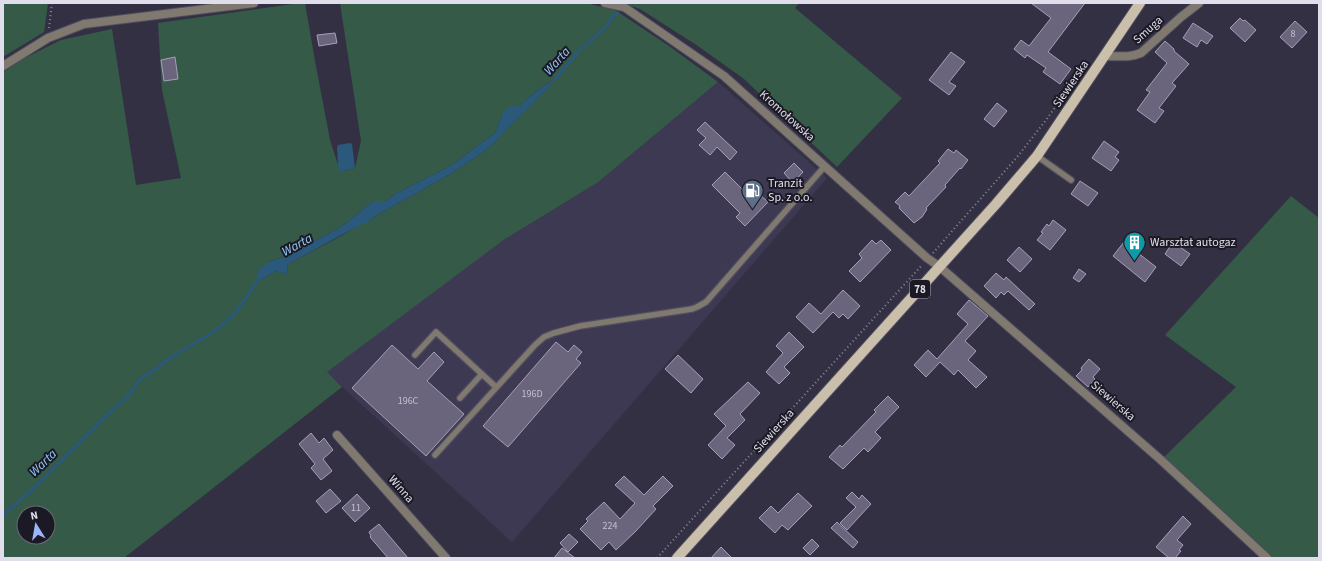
<svg xmlns="http://www.w3.org/2000/svg" width="1322" height="561" viewBox="0 0 1322 561" font-family="'Source Sans 3',sans-serif">
  <style>
    .built { fill: #3e3953 }
    .green { fill: #355a48; fill-rule: evenodd }
    .water { fill: #2a597c }
    .lines { fill: none; stroke-linecap: round; stroke-linejoin: round }
    .stream { stroke: #2a597c; stroke-width: 3 }
    .building { fill: #6a657c; stroke: #a5a0b9 }
    .service-casing { stroke: #504c5f; stroke-width: 8 }
    .minor-casing { stroke: #504c5f; stroke-width: 10 }
    .primary-casing { stroke: #504c5f; stroke-width: 12 }
    .path { stroke: #8c8999; stroke-width: 2; stroke-dasharray: 1 3; stroke-linecap: butt }
    .service { stroke: #7f7970; stroke-width: 5.5 }
    .minor { stroke: #7f7970; stroke-width: 8 }
    .primary { stroke: #cabfab; stroke-width: 10 }
    .labels { text-anchor: middle; dominant-baseline: central; stroke-width: 4; stroke-linejoin: round; paint-order: stroke }
    .number-label { font-size: 10px; fill: #c2c0cf }
    .shield { fill: #1b1923; stroke: #a5a3af; stroke-width: 1 }
    .shield-label { font-size: 11px; font-weight: bold; fill: #e0deeb }
    .street-label { font-size: 12px; fill: #e0deeb; stroke: #1b1923 }
    .poi-label { font-size: 12px; fill: #e0deeb; stroke: #1b1923; text-anchor: start }
    .water-label { font-size: 13px; font-style: italic; fill: #93caf7; stroke: #1b1923 }
  </style>
  <rect width="100%" height="100%" fill="#343044"/>
  <path class="built" d="M718,82L827,178L512,542L326,372L505,239L597,183Z"/>
  <g class="green">
    <path d="M3,3H48L44,32L3,57Z"/>
    <path d="M300,3H305L315,61L330,140L339,168L343,171L355,168L361,141L340,3H586L615,10L669,46L718,82L597,183L505,239L327,372L342,387L124,558H3V72L23,59L61,40L112,29L136,185L181,178L162,90L158,23ZM555,79L490,147L452,173L372,218L367,224H360L341,236L294,261L287,265L288,275L276,271L256,282L269,262L286,256L341,227L373,201H386L395,194L452,165L477,146L496,132L502,114L519,106L542,87ZM24,513H48V537H24Z"/>
    <path d="M623,3H799L795,8L902,98L837,167L744,79L698,46L640,9Z"/>
    <path d="M1291,196L1319,218V558H1260L1194,489L1161,460L1236,387L1165,335Z"/>
  </g>
  <g class="water">
    <path d="M557,78L490,147L452,173L372,218L367,224H360L361,228L356,227L294,261L287,265L288,275L276,271L256,282L259,269L269,262L286,256L341,227L373,201H386L395,194L452,165L477,146L496,132L502,114L509,107L519,106L542,87Z"/>
    <path d="M350,143L352,144L355,168L343,171H340L338,167L337,147L338,145Z"/>
  </g>
  <g class="lines">
    <g class="stream">
      <path d="M555,79L580,50L608,25L611,18L618,13"/>
      <path d="M3,515L34,488L103,419L129,395L140,379L157,368L171,357L215,331L235,313L259,279"/>
    </g>
  </g>
  <g class="building">
    <path d="M1031,3H1085L1048,52L1071,69L1060,84L1043,72L1046,68L1027,55L1025,58L1014,49L1021,40L1029,46L1051,18Z"/>
    <path d="M1240,18L1243,21L1245,20L1256,30L1245,42L1230,28Z"/>
    <path d="M1295,21L1307,32L1292,48L1280,37Z"/>
    <path d="M1193,23L1213,36L1207,44L1201,40L1197,47L1183,38Z"/>
    <path d="M335,33L337,43L319,46L317,35Z"/>
    <path d="M1165,41L1174,49V51L1189,64L1172,83L1176,86L1159,108L1164,111L1155,123L1137,110L1150,92L1146,90L1167,63L1155,52Z"/>
    <path d="M951,52L965,62L949,82L956,86L949,95L929,80Z"/>
    <path d="M175,57L178,79L164,81L161,60Z"/>
    <path d="M997,103L1007,111L994,127L984,119Z"/>
    <path d="M705,122L737,152L730,160L717,147L710,155L699,145L706,138L697,130Z"/>
    <path d="M1104,141L1119,152L1115,157L1119,160L1111,171L1092,158Z"/>
    <path d="M948,149L954,153L956,150L968,160L961,169L960,168L945,185L946,187L926,208L927,209L922,217L914,223L899,208L900,206L895,202L905,192L909,196L940,163L938,161Z"/>
    <path d="M794,163L803,172L793,183L784,173Z"/>
    <path d="M725,172L753,200L759,194L768,202L745,226L736,217L740,213L712,185Z"/>
    <path d="M1080,181L1098,193L1088,206L1071,194Z"/>
    <path d="M1053,220L1066,230L1050,250L1037,240L1043,233L1041,232L1047,224L1049,226Z"/>
    <path d="M872,240L876,244L881,240L891,250L860,282L849,271L862,258L859,254Z"/>
    <path d="M1124,242L1156,267L1145,282L1113,256Z"/>
    <path d="M1173,242L1190,254L1181,266L1165,254Z"/>
    <path d="M1019,247L1032,259L1020,272L1007,260Z"/>
    <path d="M1079,269L1086,274L1079,282L1073,278Z"/>
    <path d="M996,273L1004,280L1006,277L1035,304L1029,310L1008,291L1004,295L1001,292L996,298L984,286Z"/>
    <path d="M843,290L860,306L848,319L843,314L839,318L833,312L813,333L796,317L809,303L821,314Z"/>
    <path d="M969,300L988,316L965,341L976,351L968,360L987,377L976,388L958,370L954,375L940,362L926,377L914,365L928,350L937,359L968,324L957,314Z"/>
    <path d="M789,332L804,347L784,367L790,373L779,384L766,372L783,353L776,346Z"/>
    <path d="M556,342L568,352L574,345L582,352L576,359L581,363L508,447L483,426Z"/>
    <path d="M392,345L418,369L434,352L444,362L427,381L464,414L426,456L352,388Z"/>
    <path d="M678,355L703,379L691,393L665,369Z"/>
    <path d="M1089,359L1100,369L1093,377L1095,379L1088,387L1076,376L1082,370L1081,368Z"/>
    <path d="M748,382L760,393L740,414L745,420L727,438L735,445L722,459L708,445L726,426L714,414Z"/>
    <path d="M888,396L899,407L875,432L881,438L868,452L864,448L843,469L829,457L840,445L842,447L876,412L874,410Z"/>
    <path d="M311,433L319,443L324,438L333,450L323,459L332,471L321,480L311,468L315,464L299,444Z"/>
    <path d="M624,476L644,495L663,476L673,486L653,506L656,509L636,531L616,550L609,542L601,550L580,529L588,521L586,519L604,502L620,519L635,503L615,485Z"/>
    <path d="M330,489L341,501L326,513L316,501Z"/>
    <path d="M852,492L859,499L862,495L871,504L847,530L840,523L856,507L846,498Z"/>
    <path d="M798,493L812,506L788,530L782,525L775,533L759,518L771,506L778,513Z"/>
    <path d="M357,494L370,508L355,522L342,508Z"/>
    <path d="M1183,516L1191,524L1177,540L1183,545L1179,550L1181,551L1175,558H1169L1156,547Z"/>
    <path d="M837,522L858,542L853,548L831,528Z"/>
    <path d="M379,524L408,558H388L370,537L371,536L369,532Z"/>
    <path d="M569,534L578,542L568,552L560,543Z"/>
    <path d="M812,539L819,546L810,555L803,548Z"/>
    <path d="M721,547L732,558H711Z"/>
    <path d="M562,548L575,558H554Z"/>
  </g>
  <g class="lines">
    <defs>
      <g id="service">
        <path d="M1037,156L1071,180"/>
        <path d="M415,355L436,332L496,387"/>
        <path d="M460,398L482,374"/>
        <path d="M435,455L535,345L544,337L554,333L580,326L692,309L697,307L706,302L825,166"/>
      </g>
      <g id="minor">
        <path d="M605,3L624,7L724,76L927,258L940,267L1161,460L1267,558"/>
        <path d="M1105,56C1118,56 1130,58 1141,53L1181,17L1199,3"/>
        <path d="M3,66L48,38L84,24L254,3"/>
        <path d="M337,435L446,558"/>
      </g>
      <path id="primary" d="M677,558L996,204L1037,156L1140,3"/>
    </defs>
    <use href="#service" class="service-casing"/>
    <use href="#minor" class="minor-casing"/>
    <use href="#primary" class="primary-casing"/>
    <g class="path">
      <path d="M49,28L52,3"/>
      <path d="M933,253L1018,156L1046,120L1069,88"/>
      <path d="M657,558L922,265"/>
    </g>
    <use href="#service" class="service"/>
    <use href="#minor" class="minor"/>
    <use href="#primary" class="primary"/>
  </g>
  <defs>
    <symbol id="fuel-pin" viewBox="-11 -11 22 30"><path d="M0 17L-7.5 6A9.5 9.5 0 1 1 7.5 6Z" fill="#5c6f8a" stroke="#1b1923"/><path d="M-5.5-6h7V0h2V4h1.3V-2.5L3-4.5l.8-.8L6-3V5H2.5V1h-1V6h-7ZM-4.2-4.7v3.2H.2V-4.7Z" fill="#fff"/></symbol>
    <symbol id="building-pin" viewBox="-11 -11 22 30"><path d="M0 17L-7.5 6A9.5 9.5 0 1 1 7.5 6Z" fill="#0f9aa8" stroke="#1b1923"/><path d="M-4-6H4V6H1V3H-1V6H-4ZM-2.5-4.3h1.7v1.8h-1.7ZM.8-4.3h1.7v1.8H.8ZM-2.5-1h1.7V.8h-1.7ZM.8-1h1.7V.8H.8Z" fill="#fff"/></symbol>
  </defs>
  <g fill-rule="evenodd">
    <use href="#fuel-pin" x="740" y="178" width="25" height="34"/>
    <use href="#building-pin" x="1122" y="230" width="25" height="34"/>
  </g>
  <g class="labels">
    <g class="number-label">
      <text x="1293" y="34">8</text>
      <text x="532" y="394">196D</text>
      <text x="408" y="401">196C</text>
      <text x="356" y="508">11</text>
      <text x="610" y="526">224</text>
    </g>
    <rect class="shield" x="910" y="280" width="20" height="18" rx="3"/>
    <g class="shield-label">
      <text x="920" y="289">78</text>
    </g>
    <g class="street-label">
      <text transform="translate(1148 30) rotate(-42)">Smuga</text>
      <text transform="translate(1071 84) rotate(-56)">Siewierska</text>
      <text transform="translate(787 116) rotate(42)">Kromołowska</text>
      <text transform="translate(1113 401) rotate(41)">Siewierska</text>
      <text transform="translate(774 431) rotate(-48)">Siewierska</text>
      <text transform="translate(401 489) rotate(49)">Winna</text>
    </g>
    <g class="poi-label">
      <text x="768" y="183">Tranzit<tspan x="768" dy="14">Sp. z o.o.</tspan></text>
      <text x="1150" y="242">Warsztat autogaz</text>
    </g>
    <g class="water-label">
      <text transform="translate(557 61) rotate(-48)">Warta</text>
      <text transform="translate(297 245) rotate(-29)">Warta</text>
      <text transform="translate(43 463) rotate(-44)">Warta</text>
    </g>
  </g>
  <rect width="1322" height="561" fill="none" stroke="#e0deeb" stroke-width="8"/>
  <g transform="translate(36 525) rotate(349)"><circle r="19" fill="#1b1923" stroke="#6a6873"/>
  <path d="M0-3L7 15L0 10L-7 15Z" fill="#9bb5fd"/>
  <text y="-6" font-size="11" font-weight="bold" text-anchor="middle" fill="#e0deeb">N</text>
  </g>
</svg>
